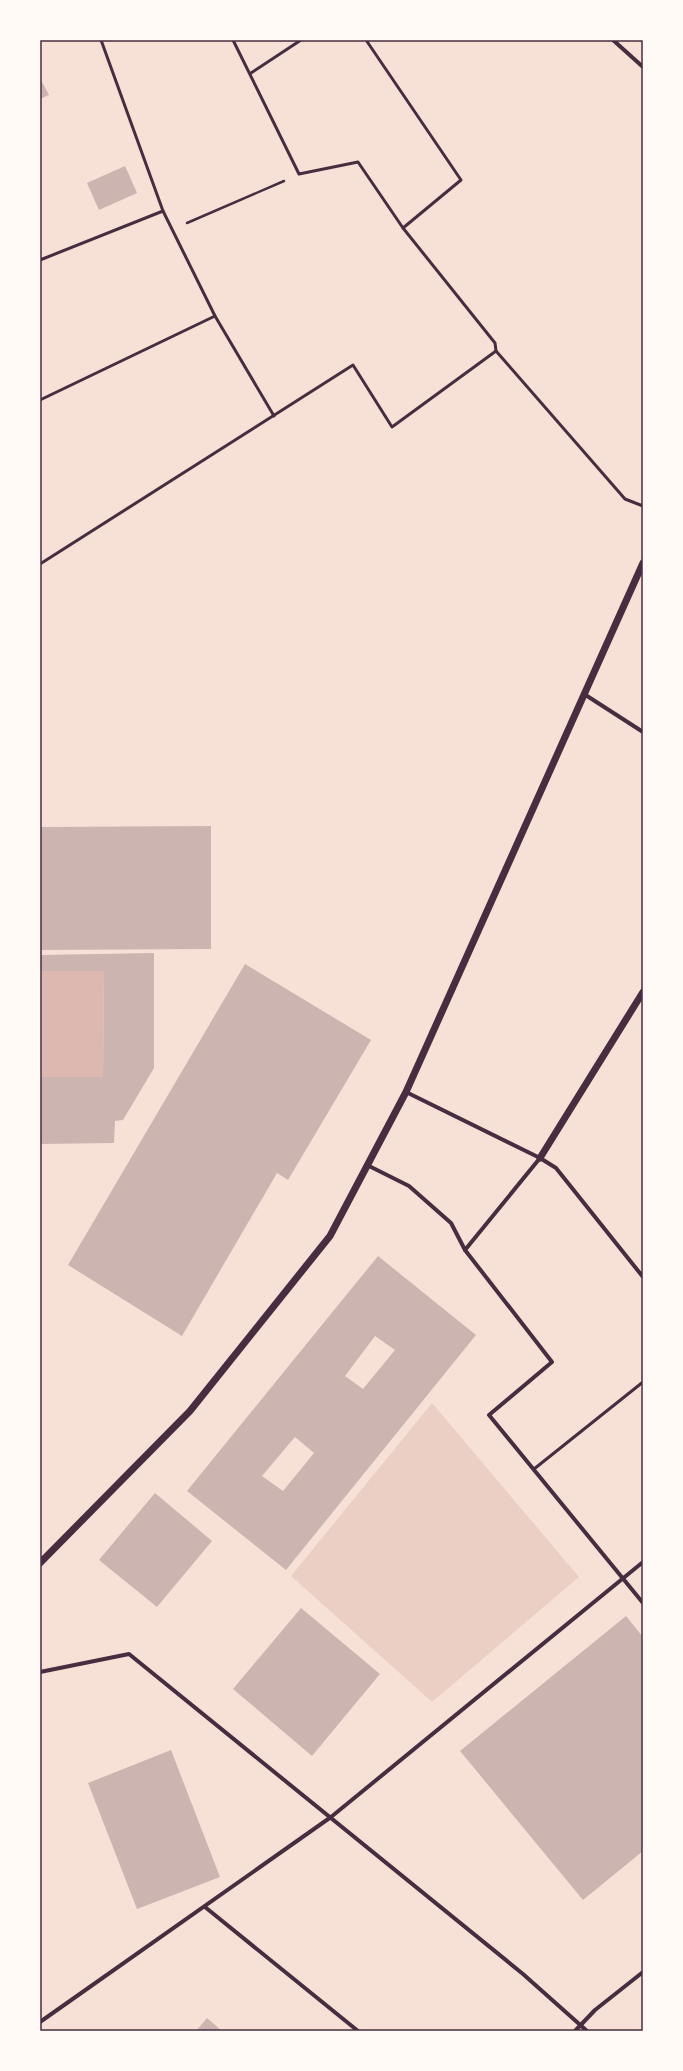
<svg xmlns="http://www.w3.org/2000/svg" width="683" height="2071" viewBox="0 0 683 2071" font-family="'Public Sans',sans-serif">
  <style>
    .green { fill: #ebcfc5 }
    .water { fill: #dcb8b0 }
    .building { fill: #ccb4b1; fill-rule: evenodd }
    .lines { fill: none; stroke-linecap: round; stroke-linejoin: round }
    .path { stroke: #4a2c40; stroke-width: 2.5 }
    .service { stroke: #4a2c40; stroke-width: 3 }
    .minor { stroke: #4a2c40; stroke-width: 4 }
    .tertiary { stroke: #4a2c40; stroke-width: 7 }
    .neatline { fill: none; stroke: #4a2c40; stroke-width: 1.5 }
  </style>
  <rect width="100%" height="100%" fill="#f7e1d7"/>
  <path class="green" d="M432,1403L579,1577L432,1702L291,1576Z"/>
  <path class="water" d="M40,971H104L103,1077H40Z"/>
  <g class="building">
    <path d="M40,78L49,95L40,99Z"/>
    <path d="M125,166L137,193L99,210L87,183Z"/>
    <path d="M211,826V949L40,950V827Z"/>
    <path d="M154,953V1068L123,1120L115,1121L114,1143L40,1144V1077H103L104,971H40V955Z"/>
    <path d="M245,964L371,1040L288,1180L277,1173L182,1336L68,1265Z"/>
    <path d="M378,1256L476,1335L286,1570L187,1491ZM375,1336L395,1350L363,1389L345,1376ZM295,1437L314,1453L283,1491L262,1476Z"/>
    <path d="M155,1493L212,1541L157,1607L99,1560Z"/>
    <path d="M301,1608L380,1674L312,1756L233,1689Z"/>
    <path d="M626,1616L643,1637V1851L583,1900L460,1751Z"/>
    <path d="M171,1750L220,1877L137,1909L88,1783Z"/>
    <path d="M207,2018L222,2031H196Z"/>
  </g>
  <g class="lines">
    <path class="path" d="M187,223L284,181"/>
    <g class="service">
      <path d="M101,40L163,211L215,316L274,416"/>
      <path d="M233,40L299,174L358,162L403,228L495,343L496,351L625,499L643,506"/>
      <path d="M366,40L461,180L403,228"/>
      <path d="M251,73L301,40"/>
      <path d="M40,260L163,211"/>
      <path d="M40,400L215,316"/>
      <path d="M40,564L353,365L392,427L496,351"/>
      <path d="M534,1469L643,1382"/>
    </g>
    <g class="minor">
      <path d="M613,40L643,67"/>
      <path d="M584,694L643,732"/>
      <path d="M406,1092L540,1158L556,1168L643,1277"/>
      <path d="M367,1165L409,1186L451,1223L465,1250L552,1362L489,1415L643,1603"/>
      <path d="M465,1250L540,1158"/>
      <path d="M40,1672L129,1654L523,1974L587,2031"/>
      <path d="M205,1907L358,2031"/>
      <path d="M40,2022L331,1817L643,1562"/>
      <path d="M575,2031L595,2010L643,1972"/>
    </g>
    <g class="tertiary">
      <path d="M540,1158L643,992"/>
      <path d="M40,1563L190,1411L330,1236L406,1092L643,563"/>
    </g>
  </g>
  <rect width="683" height="2071" fill="none" stroke="#fffaf5" stroke-width="82"/>
  <rect x="41" y="41" width="601" height="1989" class="neatline"/>
</svg>
